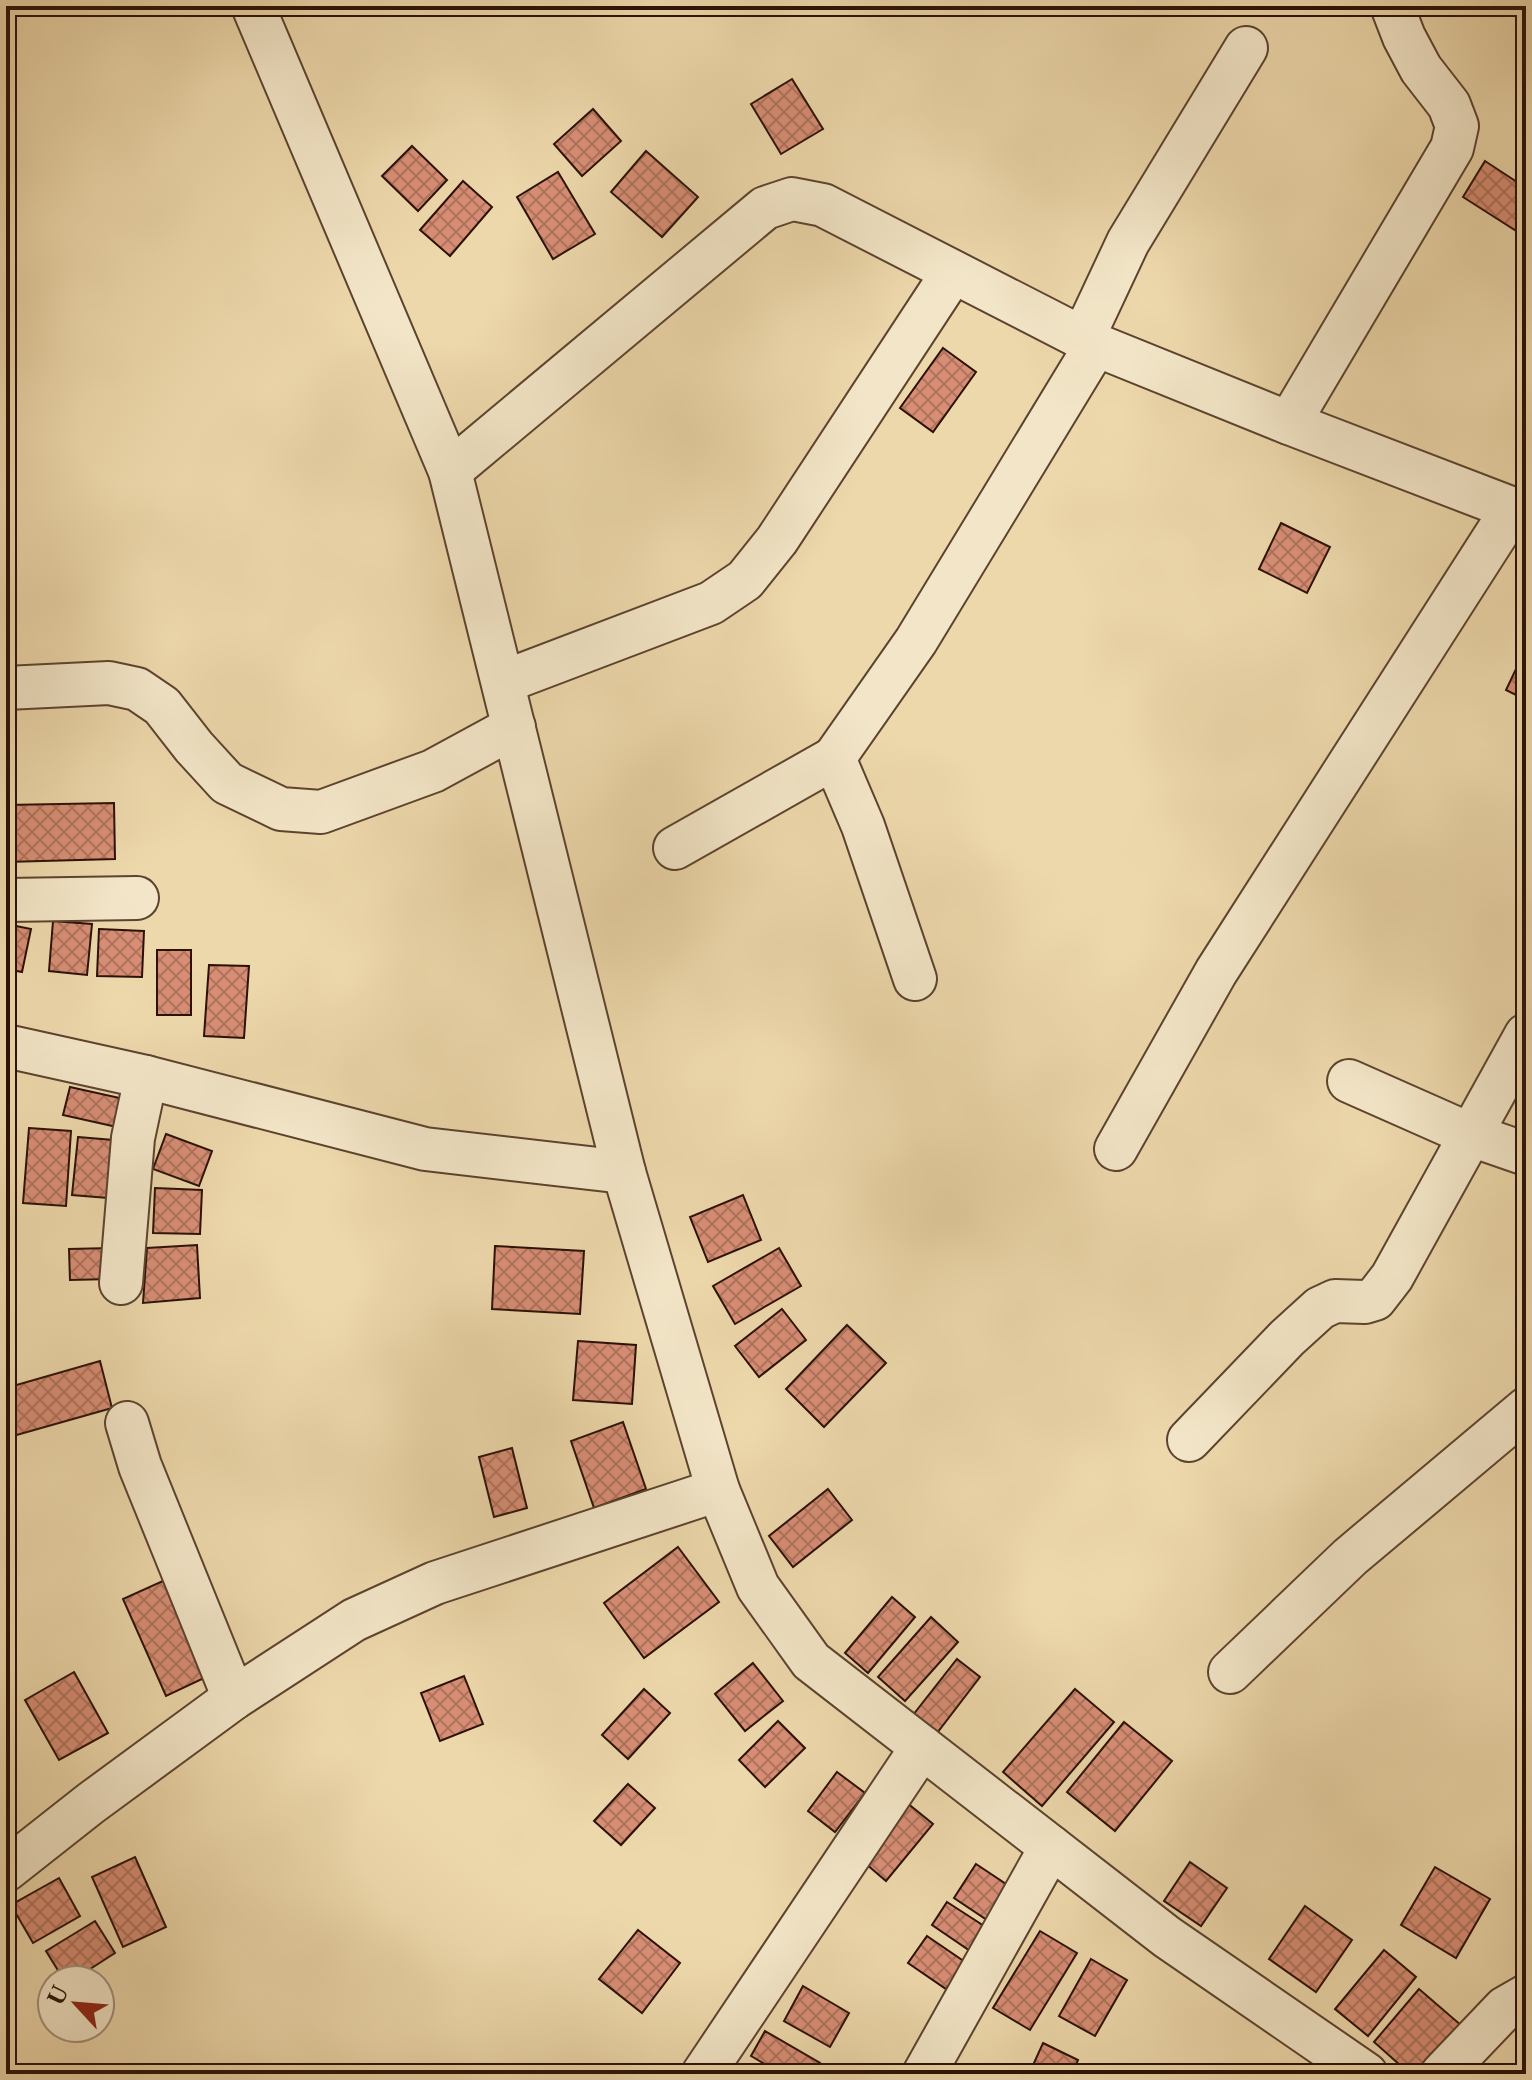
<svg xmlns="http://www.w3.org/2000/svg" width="1532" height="2080" viewBox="0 0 1532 2080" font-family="'Libre Caslon Text',serif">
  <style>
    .building { fill: url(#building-cross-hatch); stroke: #2b1106; stroke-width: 2 }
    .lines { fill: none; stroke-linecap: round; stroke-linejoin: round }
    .minor-casing { stroke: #5c432f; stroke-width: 46 }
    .minor { stroke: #f3e6c8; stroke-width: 42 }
  </style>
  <defs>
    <pattern id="building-cross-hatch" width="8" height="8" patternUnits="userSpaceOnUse" patternTransform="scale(2)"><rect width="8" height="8" fill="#d88e75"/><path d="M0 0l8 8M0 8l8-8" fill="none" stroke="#af735e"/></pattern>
  </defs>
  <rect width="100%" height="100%" fill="#edd8ab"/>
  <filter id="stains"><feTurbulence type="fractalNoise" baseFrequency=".0025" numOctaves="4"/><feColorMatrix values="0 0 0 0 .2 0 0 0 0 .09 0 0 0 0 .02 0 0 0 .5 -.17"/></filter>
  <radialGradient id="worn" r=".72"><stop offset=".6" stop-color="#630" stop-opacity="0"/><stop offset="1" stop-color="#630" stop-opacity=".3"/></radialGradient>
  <g class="building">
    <path d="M792,79L823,129L781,154L751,104Z"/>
    <path d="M593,109L621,141L582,176L554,144Z"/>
    <path d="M412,146L447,180L418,211L382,176Z"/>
    <path d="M646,151L698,197L662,237L611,192Z"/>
    <path d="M1485,161L1526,188V219L1518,232L1463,197Z"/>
    <path d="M558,172L595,234L553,259L517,197Z"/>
    <path d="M463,181L492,207L450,256L420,230Z"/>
    <path d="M943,348L976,372L933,432L900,408Z"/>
    <path d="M1281,523L1330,547L1307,593L1259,569Z"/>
    <path d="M1526,648V700L1506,690Z"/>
    <path d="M114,803L115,859L6,862V805Z"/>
    <path d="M53,921L92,924L87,975L49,971Z"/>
    <path d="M6,924L31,929L22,972L6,969Z"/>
    <path d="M99,929L144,931L142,977L97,976Z"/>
    <rect x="157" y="950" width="34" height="65"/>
    <path d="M209,965L249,966L244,1038L204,1036Z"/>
    <path d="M70,1087L124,1099L117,1127L63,1115Z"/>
    <path d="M29,1128L71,1131L66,1206L23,1203Z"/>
    <path d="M166,1134L212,1151L199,1186L153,1169Z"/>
    <path d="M78,1137L125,1141L120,1199L72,1195Z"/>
    <path d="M155,1188L202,1190L200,1234L153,1233Z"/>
    <path d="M743,1195L761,1240L708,1262L690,1217Z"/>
    <path d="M197,1245L200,1298L143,1303L147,1248Z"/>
    <path d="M495,1246L584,1251L580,1314L492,1309Z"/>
    <path d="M111,1248V1279L70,1280L69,1249Z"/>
    <path d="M779,1248L801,1286L735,1324L713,1286Z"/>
    <path d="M782,1309L806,1340L759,1377L735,1346Z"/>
    <path d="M847,1325L886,1363L824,1427L786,1389Z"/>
    <path d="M578,1341L636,1345L632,1404L573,1400Z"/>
    <path d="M100,1361L112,1408L13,1436L6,1410V1388Z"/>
    <path d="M623,1422L646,1489L594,1508L571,1441Z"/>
    <path d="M512,1448L527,1508L494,1517L479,1457Z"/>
    <path d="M828,1489L852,1520L793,1567L769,1536Z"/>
    <path d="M678,1547L719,1602L644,1658L604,1603Z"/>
    <path d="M176,1575L219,1671L166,1696L123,1599Z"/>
    <path d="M892,1597L915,1617L868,1673L845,1653Z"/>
    <path d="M931,1617L958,1642L905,1701L878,1677Z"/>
    <path d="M957,1659L980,1677L937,1733L913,1715Z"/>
    <path d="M753,1663L783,1701L745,1731L715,1694Z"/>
    <path d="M74,1672L108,1733L59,1760L25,1700Z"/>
    <path d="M464,1676L483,1724L440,1741L421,1693Z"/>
    <path d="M644,1689L670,1713L628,1759L602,1735Z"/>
    <path d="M1075,1689L1114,1722L1042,1806L1003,1772Z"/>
    <path d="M778,1721L805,1748L765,1787L739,1760Z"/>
    <path d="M1124,1722L1172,1761L1115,1831L1067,1792Z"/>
    <path d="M837,1772L865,1793L835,1832L808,1811Z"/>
    <path d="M628,1784L655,1808L621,1845L594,1821Z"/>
    <path d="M906,1802L933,1824L886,1881L859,1858Z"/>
    <path d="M135,1857L166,1927L123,1947L92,1877Z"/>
    <path d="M1190,1862L1227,1888L1201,1926L1164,1901Z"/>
    <path d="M976,1864L1018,1892L996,1926L954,1898Z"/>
    <path d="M1435,1867L1490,1899L1456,1958L1401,1925Z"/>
    <path d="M59,1878L80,1916L33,1943L11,1905Z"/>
    <path d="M947,1902L998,1935L982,1959L932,1925Z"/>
    <path d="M1305,1906L1352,1940L1316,1992L1269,1959Z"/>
    <path d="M95,1921L115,1953L73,1980H64L46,1951Z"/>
    <path d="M638,1930L680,1963L642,2013L599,1979Z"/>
    <path d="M1040,1931L1077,1953L1030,2030L993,2008Z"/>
    <path d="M927,1936L965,1962L946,1989L908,1963Z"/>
    <path d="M1384,1950L1416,1977L1368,2036L1335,2009Z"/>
    <path d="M1091,1959L1127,1980L1095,2036L1059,2016Z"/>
    <path d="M803,1986L849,2013L830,2047L784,2021Z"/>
    <path d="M1419,1989L1462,2026L1421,2074H1410L1374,2042Z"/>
    <path d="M765,2031L820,2063L814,2074H782L751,2056Z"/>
    <path d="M1043,2043L1078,2060L1072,2074H1029Z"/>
  </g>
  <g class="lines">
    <defs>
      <g id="minor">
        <path d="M253,6L450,471L624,1172L718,1490L758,1587L811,1661L1167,1937L1366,2074"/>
        <path d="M1083,338L1128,242L1246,48"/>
        <path d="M1289,423L1452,148L1457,126L1449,105L1421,69L1404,37L1392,6"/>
        <path d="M450,471L765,208L792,199L823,205L1096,345L1289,423L1526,514"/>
        <path d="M503,682L711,603L745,580L777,540L953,272"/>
        <path d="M6,688L109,683L137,689L162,706L194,747L227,783L281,809L321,812L433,771L514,727"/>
        <path d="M675,848L834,758"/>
        <path d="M6,900L137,898"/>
        <path d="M915,979L863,826L834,758L916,641L1096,345"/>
        <path d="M6,1046L146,1077L425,1149L624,1172"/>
        <path d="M1349,1081L1471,1135L1526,1154"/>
        <path d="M1116,1149L1216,972L1513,508"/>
        <path d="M121,1283L133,1138L146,1077"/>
        <path d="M127,1423L140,1466L234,1698"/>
        <path d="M1189,1440L1287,1338L1320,1308L1335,1301L1365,1302L1375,1299L1392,1277L1526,1035"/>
        <path d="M1230,1672L1350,1557L1526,1409"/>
        <path d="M6,1870L91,1803L234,1698L354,1620L435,1583L718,1490"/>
        <path d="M703,2074L922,1747"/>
        <path d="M924,2074L1051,1847"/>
        <path d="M1442,2074L1505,2008L1526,1996"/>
      </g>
    </defs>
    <use href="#minor" class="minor-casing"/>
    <use href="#minor" class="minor"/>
  </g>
  <rect width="1532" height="2080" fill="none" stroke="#edd8ab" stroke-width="32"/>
  <rect x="8" y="8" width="1516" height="2064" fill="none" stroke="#2b1106" stroke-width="4"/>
  <rect x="16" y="16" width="1500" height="2048" fill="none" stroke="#2b1106" stroke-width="2"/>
  <g transform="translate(76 2004) rotate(296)"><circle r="38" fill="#f3e6c8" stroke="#a3917a" stroke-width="2"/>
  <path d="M0-6L14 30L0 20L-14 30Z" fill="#8f2418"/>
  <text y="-12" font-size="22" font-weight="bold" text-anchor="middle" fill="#2b1106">U</text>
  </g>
  <rect width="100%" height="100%" filter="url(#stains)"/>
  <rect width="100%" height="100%" fill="url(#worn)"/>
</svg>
